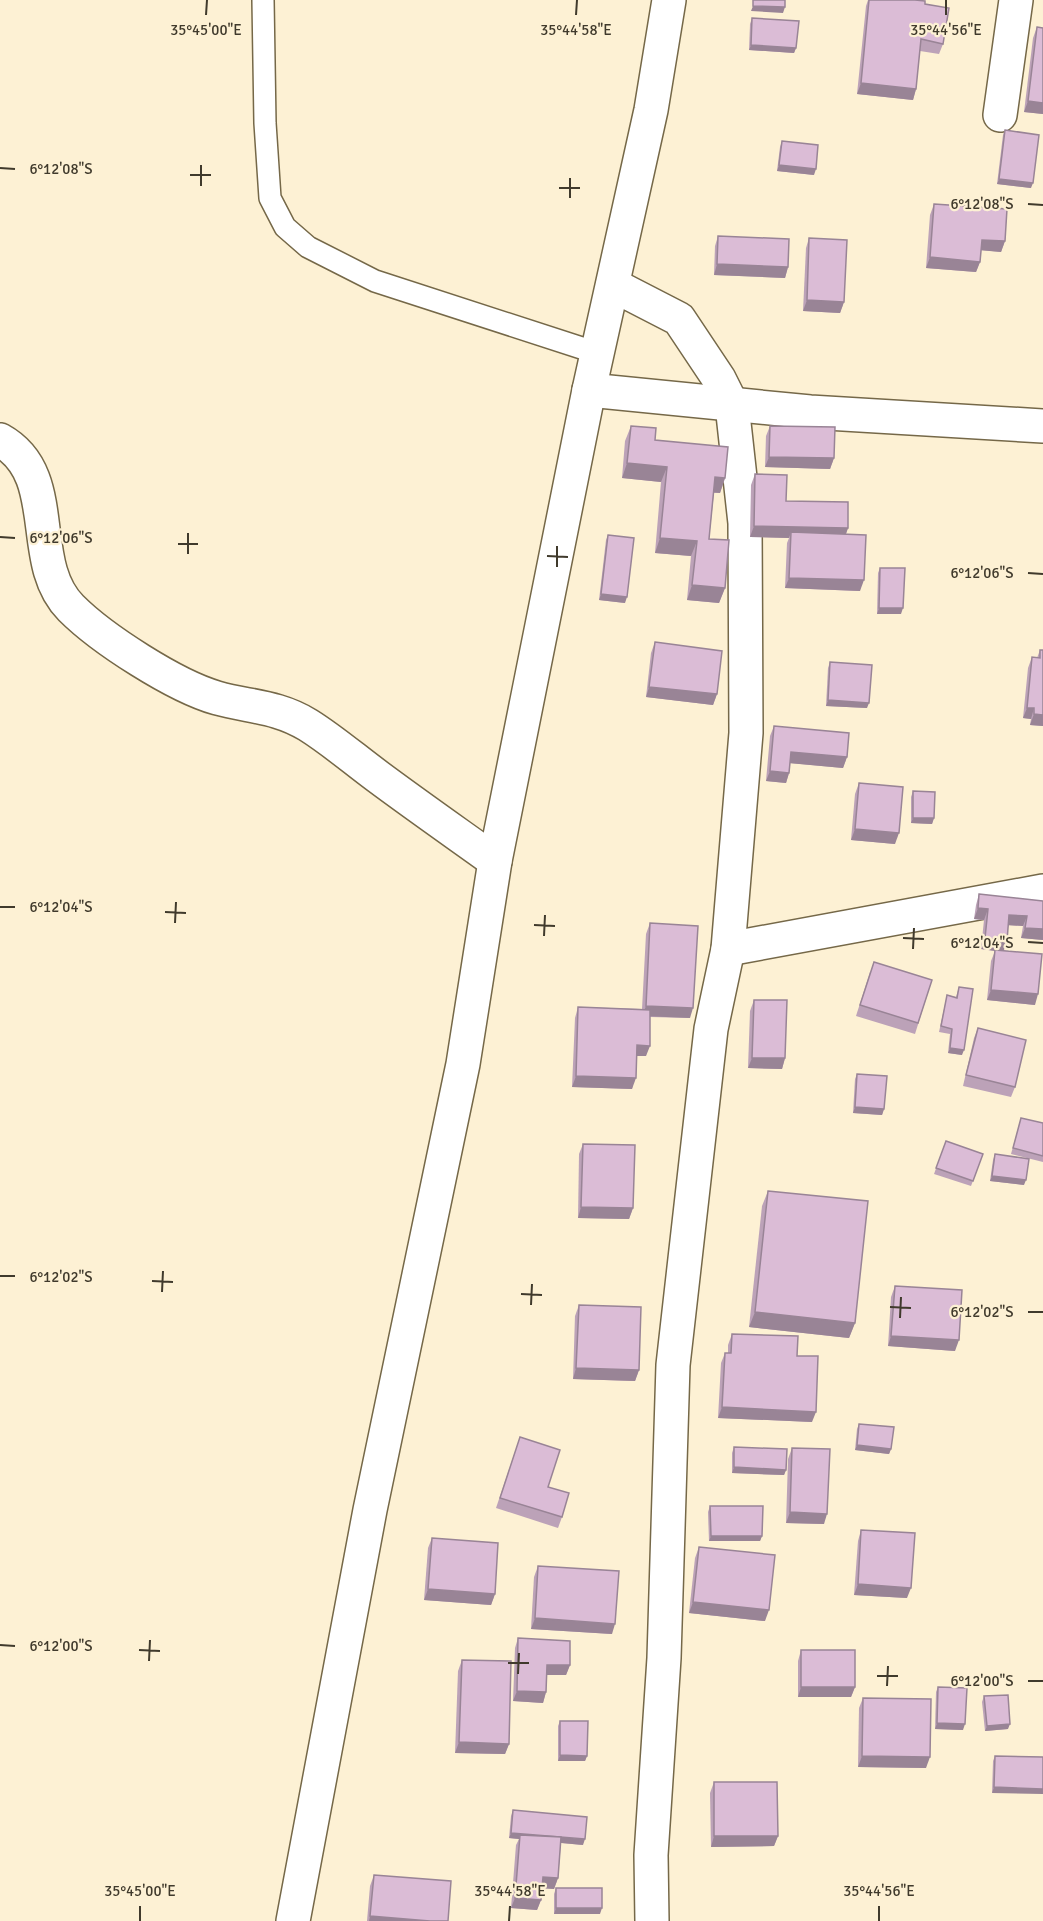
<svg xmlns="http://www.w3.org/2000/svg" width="1043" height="1921" viewBox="0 0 1043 1921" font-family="Signika,sans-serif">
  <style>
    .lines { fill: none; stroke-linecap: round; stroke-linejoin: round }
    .service-casing { stroke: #756848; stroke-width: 24 }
    .minor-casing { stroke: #756848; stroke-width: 36 }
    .service { stroke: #fff; stroke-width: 21 }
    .minor { stroke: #fff; stroke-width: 33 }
    .wall { fill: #bca2b8 }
    .shaded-wall { fill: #998496 }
    .building { fill: #dbbcd6; stroke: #998496; stroke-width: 1.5 }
    .ticks { fill: none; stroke: #403a2c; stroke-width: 2 }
    .ticks-label { font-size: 15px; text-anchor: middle; fill: #403a2c; stroke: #fdf1d4; stroke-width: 4.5; stroke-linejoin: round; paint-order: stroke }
  </style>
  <rect width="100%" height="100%" fill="#fdf1d4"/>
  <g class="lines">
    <defs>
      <path id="service" d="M263,0L265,123L270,198L285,227L308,247L375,281L597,353"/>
      <g id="minor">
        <path d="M1000,115L1016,0"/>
        <path d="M613,285L679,319L719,379L732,405L745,523L746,733L728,949L711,1029L673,1365L664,1658L651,1855L652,1921"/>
        <path d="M589,390L810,412L1043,426"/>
        <path d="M0,440C63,475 25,562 71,608C102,639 175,686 217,698C249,707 277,706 308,725C332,740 354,759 377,776C416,805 456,833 495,861"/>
        <path d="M728,949L1043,891"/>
        <path d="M293,1921L370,1510L463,1064L495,861L589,390L651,110L669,0"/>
      </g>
    </defs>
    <use href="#service" class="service-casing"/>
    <use href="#minor" class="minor-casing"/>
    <use href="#service" class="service"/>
    <use href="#minor" class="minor"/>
  </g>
  <g class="wall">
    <path d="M868,0H915L925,4L943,44L939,54L920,51L916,89L913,100L857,94L866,6Z"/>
    <path d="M752,18L796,48L794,53L749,50L750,24Z"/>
    <path d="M1037,27L1043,28V114L1024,112L1033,38Z"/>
    <path d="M1005,130L1031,188L997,184L1003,135Z"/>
    <path d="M782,141L814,175L777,171L780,147Z"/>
    <path d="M934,204L1005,241L1001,252L981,250L980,262L976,272L926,268L930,215Z"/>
    <path d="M718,236L788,267L785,278L714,275L715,246Z"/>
    <path d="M809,238L844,302L840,313L803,311L806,248Z"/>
    <path d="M631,426L655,440L725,478L720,493H714L709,539L725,588L719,603L687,600L691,556L655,553L661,482L622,478L625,441Z"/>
    <path d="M770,426L834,458L830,469L765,467L766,436Z"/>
    <path d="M755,474L786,501L848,528L846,534L860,591L785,588L787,543L789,538L750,537L751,485Z"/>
    <path d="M608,535L625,603L599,600L606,540Z"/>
    <path d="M880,568L901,614H877L878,573Z"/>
    <path d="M655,642L717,694L713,705L646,697L651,653Z"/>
    <path d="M1040,650H1043V726L1030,725L1031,719L1023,718L1028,668L1032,657L1037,658Z"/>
    <path d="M830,662L867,708L826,706L828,668Z"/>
    <path d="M774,726L847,757L843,768L790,763L789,773L786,783L766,781L770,736Z"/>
    <path d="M859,783L895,844L851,840L855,794Z"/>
    <path d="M913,791L934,818L932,824L911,823V797Z"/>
    <path d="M979,894L1043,901V940L1021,938L1023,926L1008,925L1004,951L1035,1005L987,1000L991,961L995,951L981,949L984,920L974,919L976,905Z"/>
    <path d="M650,923L690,1018L650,1017L646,1056H637L632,1089L572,1087L575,1018L578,1007L642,1009L646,934Z"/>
    <path d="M870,972L932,980L915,1034L856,1016Z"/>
    <path d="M959,987L962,1055L948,1053L950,1034L939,1032L947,995L956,997Z"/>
    <path d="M754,1000L785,1058L782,1069L748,1068L750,1011Z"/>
    <path d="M978,1028L1015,1087L1011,1097L963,1086L974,1038Z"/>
    <path d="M857,1074L884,1109L882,1115L853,1113L855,1079Z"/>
    <path d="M1021,1118L1043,1123V1162L1011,1154Z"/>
    <path d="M946,1141L983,1154L971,1186L934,1174Z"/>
    <path d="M583,1144L633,1208L629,1219L578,1218L579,1154Z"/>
    <path d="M995,1154L1024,1185L990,1181L993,1160Z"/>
    <path d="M768,1191L855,1323L849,1338L749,1327L762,1206Z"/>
    <path d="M895,1286L955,1351L888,1346L891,1297Z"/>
    <path d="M579,1305L639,1370L635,1381L573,1379L575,1316Z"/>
    <path d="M732,1334L797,1356L812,1422L718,1418L721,1363L725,1353H728V1345Z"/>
    <path d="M859,1424L891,1449L889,1454L855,1450L857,1429Z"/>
    <path d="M520,1437L548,1487L562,1517L558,1528L496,1508Z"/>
    <path d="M734,1447L786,1470L784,1475L732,1473V1453Z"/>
    <path d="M792,1448L824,1524L786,1523L788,1459Z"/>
    <path d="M710,1506L762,1536L760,1541H709L708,1512Z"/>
    <path d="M861,1530L907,1598L854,1595L858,1541Z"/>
    <path d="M432,1538L495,1594L491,1605L424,1600L428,1548Z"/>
    <path d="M699,1547L765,1621L689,1613L695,1558Z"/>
    <path d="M538,1566L612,1634L531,1629L534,1577Z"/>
    <path d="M518,1638L570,1665L566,1675H547L546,1692L543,1703L513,1701L515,1648Z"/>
    <path d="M801,1650L855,1687L851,1697H798V1661Z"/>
    <path d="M462,1660L509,1744L505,1754L455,1753L458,1671Z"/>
    <path d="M938,1687L963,1730L935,1729L936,1692Z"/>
    <path d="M984,1696L1008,1729L985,1731L982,1702Z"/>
    <path d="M863,1698L926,1768L858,1767L859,1708Z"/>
    <path d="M560,1721L587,1756L585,1761H558V1726Z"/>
    <path d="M995,1756L1043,1757L992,1793L993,1761Z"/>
    <path d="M714,1782L778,1836L774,1846L711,1847L710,1793Z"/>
    <path d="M513,1810L583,1845L561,1843L558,1878L554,1889L542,1888L541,1900L537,1910L511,1908L516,1845L519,1839L509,1838L511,1816Z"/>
    <path d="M374,1875L448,1921H367L370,1886Z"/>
    <path d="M556,1888L600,1914H554V1894Z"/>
  </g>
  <g class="shaded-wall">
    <path d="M753,6L785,7L783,13L751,11Z"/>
    <path d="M751,45L796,48L794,53L749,50Z"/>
    <path d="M861,83L916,89L913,100L857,94Z"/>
    <path d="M1028,101L1043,103V114L1024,112Z"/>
    <path d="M779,165L816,169L814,175L777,171Z"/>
    <path d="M999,179L1033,183L1031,188L997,184Z"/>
    <path d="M982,240L1005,241L1001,252L978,250Z"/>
    <path d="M930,257L980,262L976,272L926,268Z"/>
    <path d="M717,264L788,267L785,278L714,275Z"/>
    <path d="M807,300L844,302L840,313L803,311Z"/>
    <path d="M769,457L834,458L830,469L765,467Z"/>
    <path d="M627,463L667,467L661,482L622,478Z"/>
    <path d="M715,477L725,478L720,493L710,492Z"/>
    <path d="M754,526L848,528L844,539L791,532L789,538L750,537Z"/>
    <path d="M660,538L697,541L691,556L655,553Z"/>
    <path d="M789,578L864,580L860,591L785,588Z"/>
    <path d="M692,585L725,588L719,603L687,600Z"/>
    <path d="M601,594L627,597L625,603L599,600Z"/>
    <path d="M879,608H903L901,614H877Z"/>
    <path d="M649,687L717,694L713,705L646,697Z"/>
    <path d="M828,700L869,703L867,708L826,706Z"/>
    <path d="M1027,708H1034L1031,719L1023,718Z"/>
    <path d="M1034,714L1043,715V726L1030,725Z"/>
    <path d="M791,752L847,757L843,768L788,763Z"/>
    <path d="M770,771L789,773L786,783L766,781Z"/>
    <path d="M913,818H934L932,824L911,823Z"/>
    <path d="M855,829L899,833L895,844L851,840Z"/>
    <path d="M978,908L988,909L984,920L974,919Z"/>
    <path d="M1009,915L1027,916L1023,926L1005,925Z"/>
    <path d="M1025,928L1043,929V940L1021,938Z"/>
    <path d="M985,938L1007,941L1003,952L981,949Z"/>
    <path d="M991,990L1038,994L1035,1005L987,1000Z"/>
    <path d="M646,1006L693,1008L690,1018L642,1016Z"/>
    <path d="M637,1045L650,1046L646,1056H633Z"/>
    <path d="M950,1048L964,1050L962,1055L948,1053Z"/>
    <path d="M752,1058H785L782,1069L748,1068Z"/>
    <path d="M576,1076L636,1078L632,1089L572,1087Z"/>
    <path d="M855,1107L884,1109L882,1115L853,1113Z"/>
    <path d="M992,1176L1026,1180L1024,1185L990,1181Z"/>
    <path d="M581,1207L633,1208L629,1219L578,1218Z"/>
    <path d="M755,1312L855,1323L849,1338L749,1327Z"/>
    <path d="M891,1336L959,1340L955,1351L888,1346Z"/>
    <path d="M576,1368L639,1370L635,1381L573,1379Z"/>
    <path d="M722,1407L816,1412L812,1422L718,1418Z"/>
    <path d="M857,1445L891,1449L889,1454L855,1450Z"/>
    <path d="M734,1467L786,1470L784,1475L732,1473Z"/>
    <path d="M790,1512L827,1514L824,1524L786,1523Z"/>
    <path d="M711,1536H762L760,1541H709Z"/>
    <path d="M858,1584L911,1588L907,1598L854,1595Z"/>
    <path d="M428,1589L495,1594L491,1605L424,1600Z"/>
    <path d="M693,1602L769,1610L765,1621L689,1613Z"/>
    <path d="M535,1618L615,1624L612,1634L531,1629Z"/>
    <path d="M547,1665H570L566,1675H544Z"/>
    <path d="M801,1687H855L851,1697H798Z"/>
    <path d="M517,1691L546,1692L543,1703L513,1701Z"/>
    <path d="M937,1723L965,1724L963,1730L935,1729Z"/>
    <path d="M1010,1724L1008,1729L985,1731L987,1726Z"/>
    <path d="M459,1742L509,1744L505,1754L455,1753Z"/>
    <path d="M560,1755L587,1756L585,1761H558Z"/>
    <path d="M862,1756L930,1757L926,1768L858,1767Z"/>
    <path d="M994,1787L1043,1789V1794L992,1793Z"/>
    <path d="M511,1833L585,1839L583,1845L520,1839V1835L519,1839L509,1838Z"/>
    <path d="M714,1836H778L774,1846L711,1847Z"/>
    <path d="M543,1877L558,1878L554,1889L539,1888Z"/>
    <path d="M515,1898L541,1900L537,1910L511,1908Z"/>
    <path d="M556,1908H602L600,1914H554Z"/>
    <path d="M370,1916L430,1921H369Z"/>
  </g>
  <g class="building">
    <path d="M753,0H785V7L753,6Z"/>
    <path d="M869,0H915L925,1V4L949,8L943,44L921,39L916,89L861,83Z"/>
    <path d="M752,18L799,21L796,48L751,45Z"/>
    <path d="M1037,27L1043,28V103L1028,101Z"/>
    <path d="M1005,130L1039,135L1033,183L999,179Z"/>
    <path d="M782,141L818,145L816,169L779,165Z"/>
    <path d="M934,204L1007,209L1005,241L982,240L980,262L930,257Z"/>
    <path d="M718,236L789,239L788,267L717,264Z"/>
    <path d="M809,238L847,240L844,302L807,300Z"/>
    <path d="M631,426L656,428L655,440L728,447L725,478L715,477L709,539L729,540L725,588L692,585L697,541L660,538L667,467L627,463Z"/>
    <path d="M770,426L835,427L834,458L769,457Z"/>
    <path d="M755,474L787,475L786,501L848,502V528L754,526Z"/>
    <path d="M791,532L866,535L864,580L789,578Z"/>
    <path d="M608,535L634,538L627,597L601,594Z"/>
    <path d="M880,568H905L903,608H879Z"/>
    <path d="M655,642L722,651L717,694L649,687Z"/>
    <path d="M1040,650H1043V715L1034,714V708H1027L1032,657L1040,658Z"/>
    <path d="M830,662L872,665L869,703L828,700Z"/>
    <path d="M774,726L849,733L847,757L791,752L789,773L770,771Z"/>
    <path d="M859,783L903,787L899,833L855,829Z"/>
    <path d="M913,791L935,792L934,818H913Z"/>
    <path d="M979,894L1043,901V929L1025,928L1027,916L1009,915L1007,941L985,938L988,909L978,908Z"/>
    <path d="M650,923L698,926L693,1008L646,1006Z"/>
    <path d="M995,950L1042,954L1038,994L991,990Z"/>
    <path d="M874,962L932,980L918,1023L860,1005Z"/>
    <path d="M959,987L973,989L964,1050L950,1048L952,1029L941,1026L947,995L957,998Z"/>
    <path d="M754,1000H787L785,1058H752Z"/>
    <path d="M578,1007L650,1010V1046L637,1045L636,1078L576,1076Z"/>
    <path d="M978,1028L1026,1040L1015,1087L966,1075Z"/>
    <path d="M857,1074L887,1076L884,1109L855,1107Z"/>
    <path d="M1021,1118L1043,1123V1156L1013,1148Z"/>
    <path d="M946,1141L983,1154L973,1181L936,1168Z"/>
    <path d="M583,1144L635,1145L633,1208L581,1207Z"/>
    <path d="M995,1154L1029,1159L1026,1180L992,1176Z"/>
    <path d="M768,1191L868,1201L855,1323L755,1312Z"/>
    <path d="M895,1286L962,1290L959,1340L891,1336Z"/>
    <path d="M579,1305L641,1307L639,1370L576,1368Z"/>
    <path d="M732,1334L798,1336L797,1356H818L816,1412L722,1407L725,1353H731Z"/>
    <path d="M859,1424L894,1427L891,1449L857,1445Z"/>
    <path d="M520,1437L560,1450L548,1487L569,1493L562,1517L500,1498Z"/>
    <path d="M734,1447L787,1449L786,1470L734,1467Z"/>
    <path d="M792,1448L830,1449L827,1514L790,1512Z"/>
    <path d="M710,1506H763L762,1536H711Z"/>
    <path d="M861,1530L915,1533L911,1588L858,1584Z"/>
    <path d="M432,1538L498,1543L495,1594L428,1589Z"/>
    <path d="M699,1547L775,1555L769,1610L693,1602Z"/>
    <path d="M538,1566L619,1571L615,1624L535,1618Z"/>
    <path d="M518,1638L570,1641V1665H547L546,1692L517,1691Z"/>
    <rect x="801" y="1650" width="54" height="37"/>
    <path d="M462,1660L511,1661L509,1744L459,1742Z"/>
    <path d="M938,1687L967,1688L965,1724L937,1723Z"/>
    <path d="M1008,1695L1010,1724L987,1726L984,1696Z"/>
    <path d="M863,1698L931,1699L930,1757L862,1756Z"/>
    <path d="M560,1721H588L587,1756L560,1755Z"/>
    <path d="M995,1756L1043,1757V1789L994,1787Z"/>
    <path d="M714,1782H777L778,1836H714Z"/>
    <path d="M513,1810L587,1817L585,1839L511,1833Z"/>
    <path d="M520,1835L561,1837L558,1878L543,1877L541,1900L515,1898Z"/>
    <path d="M374,1875L451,1881L448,1921H430L370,1916Z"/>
    <rect x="556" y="1888" width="46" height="20"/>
  </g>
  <path class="ticks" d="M206,15L207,0M576,15L577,0M946,15V0M0,168L15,169M190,175H211M201,186V165M559,188H580M570,198V178M1028,204L1043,205M0,537L15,538M178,544H198M188,554V533M547,556L568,557M557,567V546M1028,573L1043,574M0,907H15M165,912L186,913M175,923L176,902M534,925L555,926M544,936L545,915M903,938L924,939M1028,942L1043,943M913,949L914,928M0,1276H15M152,1281L173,1282M162,1292L163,1271M521,1294L542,1295M531,1305L532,1284M890,1307L911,1308M1028,1312H1043M900,1318L901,1297M0,1645L15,1646M139,1650L160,1651M149,1661L150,1640M508,1663H529M518,1674L519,1653M877,1676H898M1028,1681H1043M887,1686L888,1666M140,1921V1906M509,1921L510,1906M879,1921V1906"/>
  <g class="ticks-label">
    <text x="206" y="35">35°45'00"E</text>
    <text x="576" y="35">35°44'58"E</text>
    <text x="946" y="35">35°44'56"E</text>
    <text x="61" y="174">6°12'08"S</text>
    <text x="982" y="209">6°12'08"S</text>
    <text x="61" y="543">6°12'06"S</text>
    <text x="982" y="578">6°12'06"S</text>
    <text x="61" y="912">6°12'04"S</text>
    <text x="982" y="948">6°12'04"S</text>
    <text x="61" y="1282">6°12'02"S</text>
    <text x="982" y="1317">6°12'02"S</text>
    <text x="61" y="1651">6°12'00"S</text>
    <text x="982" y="1686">6°12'00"S</text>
    <text x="140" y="1896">35°45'00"E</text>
    <text x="510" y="1896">35°44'58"E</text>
    <text x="879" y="1896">35°44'56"E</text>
  </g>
</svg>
